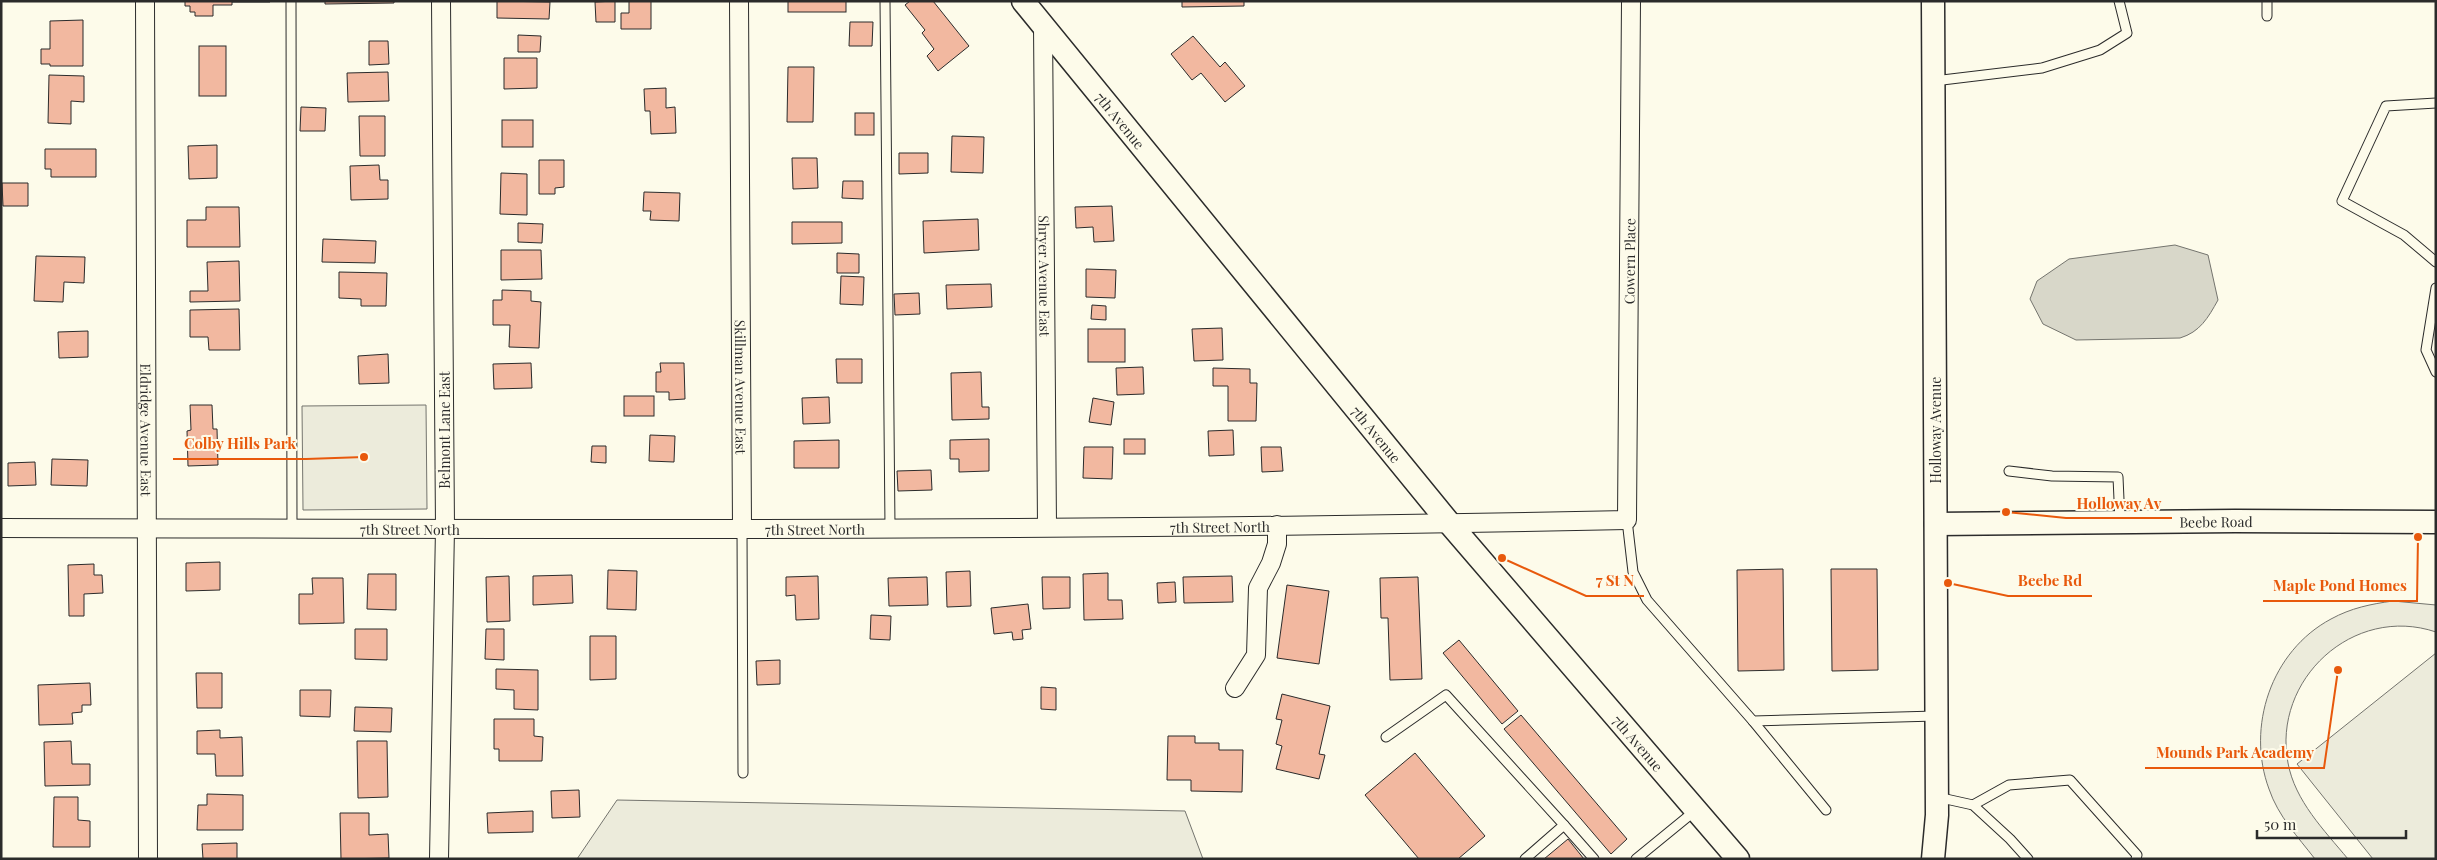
<svg xmlns="http://www.w3.org/2000/svg" width="2437" height="860" viewBox="0 0 2437 860" font-family="'Playfair Display',serif">
  <style>
    .green { fill: #ecebdb; stroke: #74746e }
    .water { fill: #d8d7c9; stroke: #74746e }
    .building { fill: #f2b8a0; stroke: #2b2b2b }
    .lines { fill: none; stroke-linecap: round; stroke-linejoin: round }
    .service-casing { stroke: #2b2b2b; stroke-width: 11 }
    .minor-casing { stroke: #2b2b2b; stroke-width: 20 }
    .tertiary-casing { stroke: #2b2b2b; stroke-width: 25 }
    .service { stroke: #fdfbea; stroke-width: 9 }
    .minor { stroke: #fdfbea; stroke-width: 18 }
    .tertiary { stroke: #fdfbea; stroke-width: 22 }
    .labels { text-anchor: middle; dominant-baseline: central; stroke-width: 4; stroke-linejoin: round; paint-order: stroke }
    .street-label { font-size: 14px; fill: #2b2b2b; stroke: #fdfbea }
    .leader { fill: none; stroke: #e8590c; stroke-width: 2 }
    .callout-dot { fill: #e8590c; stroke: #fdfbea; stroke-width: 2 }
    .callout-label { font-size: 15px; text-anchor: middle; font-weight: bold; fill: #e8590c; stroke: #fdfbea; stroke-width: 4; stroke-linejoin: round; paint-order: stroke }
  </style>
  <rect width="100%" height="100%" fill="#fdfbea"/>
  <g class="green">
    <path d="M426,405L427,509L303,510L302,406Z"/>
    <path d="M2393,601L2436,605V632C2353,604 2272,680 2288,763C2295,801 2324,830 2348,859H2315C2298,837 2278,816 2269,789C2246,727 2271,651 2331,619C2351,608 2371,604 2393,601Z"/>
    <path d="M2436,653V859H2373L2297,764Z"/>
    <path d="M617,800L1185,811L1203,859H577Z"/>
  </g>
  <path class="water" d="M2175,245L2208,255L2218,300C2208,318 2200,332 2180,338L2076,340L2043,324L2030,299L2037,281L2069,259Z"/>
  <g class="building">
    <path d="M185,1H270V2H232V5H213V16H195V12H190V6H185Z"/>
    <path d="M325,1H394V3L325,4Z"/>
    <path d="M497,1L550,2L549,19L497,18Z"/>
    <path d="M615,1V22H596L595,2Z"/>
    <path d="M629,1H651V29H621V13H629Z"/>
    <rect x="788" y="1" width="58" height="11"/>
    <path d="M910,1H933L969,46L938,71L927,56L934,49L922,33L925,30L905,5Z"/>
    <path d="M1182,1H1244V6L1182,7Z"/>
    <path d="M83,20V66H50V64H41V49H50V21Z"/>
    <path d="M850,22H873L872,46H849Z"/>
    <path d="M518,35L541,36L540,52H518Z"/>
    <path d="M1193,36L1220,67L1225,62L1245,86L1225,102L1201,73L1192,80L1171,54Z"/>
    <path d="M369,41H388L389,64L369,65Z"/>
    <rect x="199" y="46" width="27" height="50"/>
    <path d="M504,58H537V88L504,89Z"/>
    <path d="M788,67H814L813,122H787Z"/>
    <path d="M388,72L389,101L348,102L347,73Z"/>
    <path d="M49,75L84,76V102L71,101V124L48,123Z"/>
    <path d="M666,88V108L675,107L676,133L651,134L650,111H645L644,89Z"/>
    <path d="M301,107L326,108L325,131H300Z"/>
    <rect x="855" y="113" width="19" height="22"/>
    <path d="M359,116H385V156H360Z"/>
    <rect x="502" y="120" width="31" height="27"/>
    <path d="M952,136L984,137L983,173L951,172Z"/>
    <path d="M217,145V178L189,179L188,146Z"/>
    <path d="M45,149H96V177H51V169H45Z"/>
    <path d="M899,153H928V173L899,174Z"/>
    <path d="M792,158H817L818,188L793,189Z"/>
    <path d="M539,160H564V187L555,188V194H539Z"/>
    <path d="M379,165L380,180H388V199L351,200L350,166Z"/>
    <path d="M501,173L527,174V215L500,214Z"/>
    <path d="M843,181H863V199L842,198Z"/>
    <path d="M2,183H28V206H3Z"/>
    <path d="M644,192L680,193L679,221L650,220L651,211H643Z"/>
    <path d="M1112,206L1114,241L1094,242L1093,227L1076,228L1075,207Z"/>
    <path d="M206,207H239L240,247H187V220H206Z"/>
    <path d="M978,219L979,250L924,253L923,221Z"/>
    <path d="M792,222H842V243L792,244Z"/>
    <path d="M518,223L543,224L542,243L518,242Z"/>
    <path d="M323,239L376,241L375,263L322,262Z"/>
    <path d="M501,250H541L542,279L501,280Z"/>
    <path d="M837,253L859,254V273H837Z"/>
    <path d="M36,256L85,257L84,283L64,282L63,302L34,301Z"/>
    <path d="M239,261L240,301L190,302V291H208L207,262Z"/>
    <path d="M1086,269L1116,270L1115,298L1086,297Z"/>
    <path d="M339,272L387,273L386,306H361V299L339,298Z"/>
    <path d="M841,276L864,277L863,305L840,304Z"/>
    <path d="M991,284L992,307L947,309L946,285Z"/>
    <path d="M502,290L531,291V301L541,302L539,348L509,347L510,325H493V300H502Z"/>
    <path d="M919,293L920,314L895,315L894,294Z"/>
    <path d="M1092,305L1106,306V320L1091,319Z"/>
    <path d="M239,309L240,350H209L208,337H190V310Z"/>
    <path d="M1222,328L1223,360L1194,361L1192,329Z"/>
    <rect x="1088" y="329" width="37" height="33"/>
    <path d="M88,331V357L59,358L58,332Z"/>
    <path d="M388,354L389,383L359,384L358,356Z"/>
    <path d="M836,359H862V383H837Z"/>
    <path d="M531,363L532,388L494,389L493,364Z"/>
    <path d="M660,363H684L685,399L669,400V392H656V372H661Z"/>
    <path d="M1143,367L1144,394L1117,395L1116,368Z"/>
    <path d="M1213,368L1250,369V383H1257L1256,421H1228V386H1213Z"/>
    <path d="M981,372L982,407H989V419L952,420L951,373Z"/>
    <rect x="624" y="396" width="30" height="20"/>
    <path d="M829,397L830,423L803,424L802,398Z"/>
    <path d="M1093,398L1114,402L1111,425L1089,422Z"/>
    <path d="M190,405H212L213,429H217L218,465L188,466L187,431L191,430Z"/>
    <path d="M1233,430L1234,455L1209,456L1208,431Z"/>
    <path d="M650,435L675,436L674,462L649,461Z"/>
    <path d="M989,439V471L959,472V459H950V440Z"/>
    <rect x="1124" y="439" width="21" height="15"/>
    <path d="M839,440V468H794V441Z"/>
    <path d="M592,446H606V463L591,462Z"/>
    <path d="M1084,447H1113L1112,479L1083,478Z"/>
    <path d="M1261,447H1281L1283,471L1262,472Z"/>
    <path d="M52,459L88,460L87,486L51,485Z"/>
    <path d="M35,462L36,485L8,486V463Z"/>
    <path d="M931,470L932,490L898,491L897,471Z"/>
    <path d="M220,562V590L186,591V563Z"/>
    <path d="M94,564V575H102L103,593L84,594V616H69L68,565Z"/>
    <path d="M1783,569L1784,670L1738,671L1737,570Z"/>
    <path d="M1831,569H1877L1878,670L1832,671Z"/>
    <path d="M608,570L637,571L636,610L607,609Z"/>
    <path d="M970,571L971,606L947,607L946,572Z"/>
    <path d="M1108,573V600H1122L1123,619L1084,620L1083,574Z"/>
    <path d="M368,574H396V610L367,609Z"/>
    <path d="M572,575L573,603L533,605V576Z"/>
    <path d="M509,576L510,621L487,622L486,577Z"/>
    <path d="M818,576L819,619L796,620L795,595L786,596V577Z"/>
    <path d="M1232,576L1233,602L1184,603L1183,577Z"/>
    <path d="M927,577L928,605L889,606L888,578Z"/>
    <path d="M1042,577H1070V608L1043,609Z"/>
    <path d="M1418,577L1422,679L1390,680L1388,618H1381L1380,578Z"/>
    <path d="M312,578H343L344,623L299,624V594H313Z"/>
    <path d="M1175,582L1176,602L1158,603L1157,583Z"/>
    <path d="M1287,585L1329,591L1319,664L1277,658Z"/>
    <path d="M1028,604L1031,629L1022,630L1023,639L1013,640L1012,632L994,634L991,608Z"/>
    <path d="M871,615L891,616L890,640L870,639Z"/>
    <path d="M355,629H387V660L355,659Z"/>
    <path d="M486,629H504V660L485,659Z"/>
    <path d="M590,636H616V679L590,680Z"/>
    <path d="M1459,640L1518,711L1502,724L1443,653Z"/>
    <path d="M780,660V684L757,685L756,661Z"/>
    <path d="M496,669L538,670V710L514,709V690L496,689Z"/>
    <path d="M196,673H222V708H197Z"/>
    <path d="M90,683L91,705H82V712L72,713L73,724L39,725L38,685Z"/>
    <path d="M1041,687L1056,688V710L1041,709Z"/>
    <path d="M300,690H331L330,717L300,716Z"/>
    <path d="M1282,694L1330,706L1319,754L1325,755L1319,779L1276,769L1282,746L1276,744L1282,720L1276,719Z"/>
    <path d="M355,707L392,708L391,732L354,731Z"/>
    <path d="M1521,715L1627,839L1611,854L1504,729Z"/>
    <path d="M494,719H534V736L543,737L542,761H499V749H494Z"/>
    <path d="M220,730V738L242,737L243,776H216L215,754H197V731Z"/>
    <path d="M1168,736H1195V743H1219V750H1243L1242,792L1191,791V780H1167Z"/>
    <path d="M71,741L72,764H90V785L45,786L44,742Z"/>
    <path d="M357,741H387L388,797L358,798Z"/>
    <path d="M1415,753L1485,836L1458,859H1419L1365,795Z"/>
    <path d="M579,790L580,817L552,818L551,791Z"/>
    <path d="M207,794L243,795V830H197L198,805H207Z"/>
    <path d="M54,797H78V820L90,821V847H53Z"/>
    <path d="M533,811V832L488,833L487,813Z"/>
    <path d="M340,813H369V835L388,834L389,858L341,859Z"/>
    <path d="M1568,839L1584,859H1544Z"/>
    <path d="M237,843V859H203L202,844Z"/>
  </g>
  <g class="lines">
    <defs>
      <g id="service">
        <path d="M291,1L292,528"/>
        <path d="M885,1L890,527"/>
        <path d="M2267,1V16"/>
        <path d="M1934,81L2042,68L2100,50L2127,33L2119,1"/>
        <path d="M2436,103L2386,106L2342,201L2404,235L2436,262"/>
        <path d="M2436,288L2426,350L2436,372"/>
        <path d="M2009,471L2052,476L2118,477L2120,522"/>
        <path d="M1627,520L1633,572L1647,600L1753,721L1936,716"/>
        <path d="M742,528L743,773"/>
        <path d="M1753,721L1826,810"/>
        <path d="M1386,737L1446,695L1564,825L1525,859"/>
        <path d="M1937,797L1973,805L2010,839L2028,859"/>
        <path d="M1973,805L2009,785L2070,780L2137,855L2136,859"/>
        <path d="M1564,825L1594,859"/>
        <path d="M1636,859L1696,810"/>
      </g>
      <g id="minor">
        <path id="s1" d="M145,1L148,859"/>
        <path id="s2" d="M739,1L742,528"/>
        <path id="s3" d="M1043,25L1047,526"/>
        <path id="s4" d="M1,528C543,529 1086,532 1627,520L1631,1"/>
        <path d="M1235,688L1256,655L1258,588L1271,563L1277,544V525"/>
        <path d="M439,859L445,528L441,1"/>
      </g>
      <g id="tertiary">
        <path id="s5" d="M1023,1L1450,524L1738,859"/>
        <path id="s6" d="M1936,524L2235,521L2436,522"/>
        <path d="M1933,859L1937,815L1933,1"/>
      </g>
    </defs>
    <use href="#service" class="service-casing"/>
    <use href="#minor" class="minor-casing"/>
    <use href="#tertiary" class="tertiary-casing"/>
    <use href="#service" class="service"/>
    <use href="#minor" class="minor"/>
    <use href="#tertiary" class="tertiary"/>
  </g>
  <g class="labels">
    <g class="street-label">
      <text stroke="none"><textPath href="#s5" startOffset="154">7th Avenue</textPath></text>
      <text stroke="none"><textPath href="#s4" startOffset="1885">Cowern Place</textPath></text>
      <text stroke="none"><textPath href="#s3" startOffset="251">Shryer Avenue East</textPath></text>
      <text stroke="none"><textPath href="#s2" startOffset="386">Skillman Avenue East</textPath></text>
      <text stroke="none"><textPath href="#s1" startOffset="429">Eldridge Avenue East</textPath></text>
      <text transform="translate(444 430) rotate(-90)">Belmont Lane East</text>
      <text transform="translate(1935 430) rotate(-90)">Holloway Avenue</text>
      <text stroke="none"><textPath href="#s5" startOffset="559">7th Avenue</textPath></text>
      <text stroke="none"><textPath href="#s6" startOffset="280">Beebe Road</textPath></text>
      <text stroke="none"><textPath href="#s4" startOffset="1219">7th Street North</textPath></text>
      <text stroke="none"><textPath href="#s4" startOffset="409">7th Street North</textPath></text>
      <text stroke="none"><textPath href="#s4" startOffset="814">7th Street North</textPath></text>
      <text stroke="none"><textPath href="#s5" startOffset="964">7th Avenue</textPath></text>
    </g>
  </g>
  <path class="leader" d="M364 457L306 459H173M2006 512L2066 518H2172M1948 583L2008 596H2092M1502 558L1586 596H1644M2418 537L2417 601H2263M2338 670L2324 768H2145"/>
  <g class="callout-dot">
    <circle cx="364" cy="457" r="5"/>
    <circle cx="2006" cy="512" r="5"/>
    <circle cx="1948" cy="583" r="5"/>
    <circle cx="1502" cy="558" r="5"/>
    <circle cx="2418" cy="537" r="5"/>
    <circle cx="2338" cy="670" r="5"/>
  </g>
  <g class="callout-label">
    <text x="240" y="449">Colby Hills Park</text>
    <text x="2119" y="509">Holloway Av</text>
    <text x="2050" y="586">Beebe Rd</text>
    <text x="1615" y="586">7 St N</text>
    <text x="2340" y="591">Maple Pond Homes</text>
    <text x="2235" y="758">Mounds Park Academy</text>
  </g>
  <rect width="2437" height="860" fill="none" stroke="#2b2b2b" stroke-width="5"/>
  <path d="M2257 830v8h149v-8" fill="none" stroke="#2b2b2b" stroke-width="2.5"/>
  <text x="2264" y="830" font-size="15" fill="#2b2b2b" stroke="#fdfbea" stroke-width="4" paint-order="stroke">50 m</text>
</svg>
